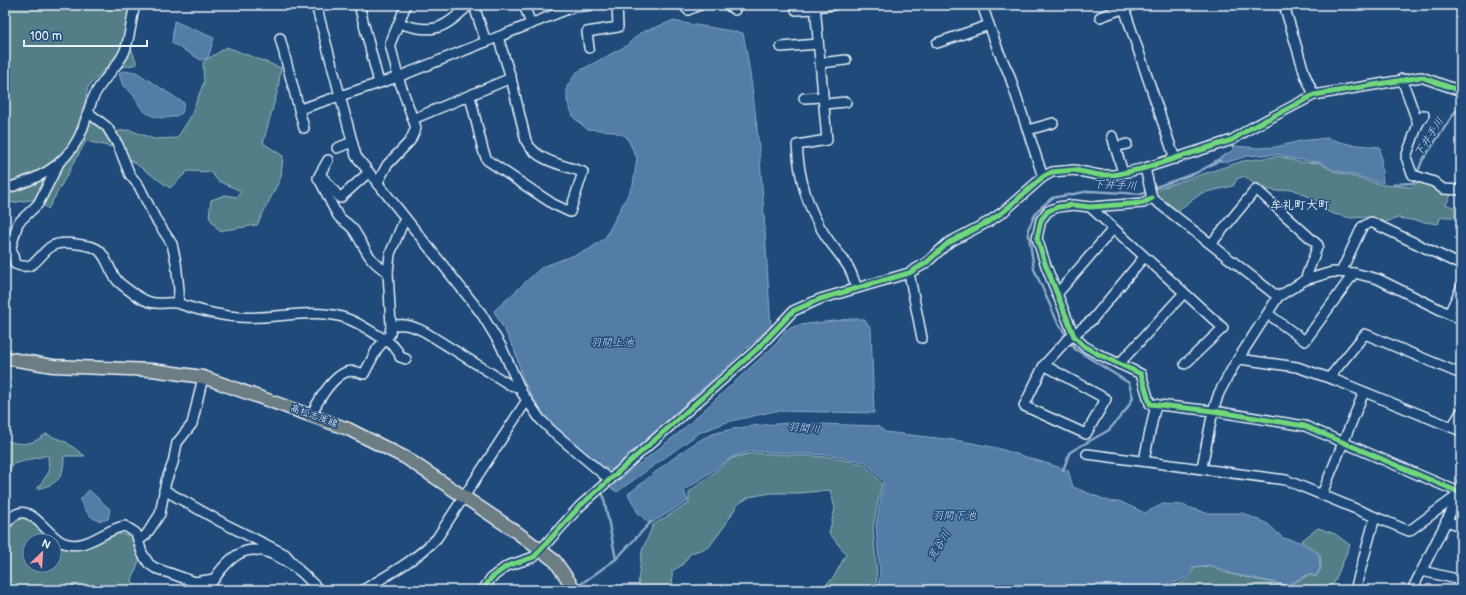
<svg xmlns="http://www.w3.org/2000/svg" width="1466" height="595" viewBox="0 0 1466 595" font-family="'Balsamiq Sans','Klee One',sans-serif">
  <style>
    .green { fill: #527e87; stroke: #9db8c0; fill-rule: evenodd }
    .water { fill: #527ba6; stroke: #8eaac7 }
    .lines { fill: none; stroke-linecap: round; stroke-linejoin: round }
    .stream { stroke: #8eaac7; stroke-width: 2.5 }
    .minor-casing { stroke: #e8f1f8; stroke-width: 12 }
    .major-casing { stroke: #e8f1f8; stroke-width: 15 }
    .minor { stroke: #1f4a7a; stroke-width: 9 }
    .major { stroke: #6c7e84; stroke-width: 12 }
    .cycleway-casing { stroke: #1f4a7a; stroke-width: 8 }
    .cycleway { stroke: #71d979; stroke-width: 5 }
    .labels { text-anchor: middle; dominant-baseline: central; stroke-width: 3; stroke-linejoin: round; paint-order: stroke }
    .street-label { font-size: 10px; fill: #e8f1f8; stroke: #1f4a7a }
    .water-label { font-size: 11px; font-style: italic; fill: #d2dfec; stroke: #1f4a7a }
    .quarter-label { font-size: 12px; font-weight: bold; fill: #e8f1f8; stroke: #1f4a7a }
  </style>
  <rect width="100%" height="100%" fill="#1f4a7a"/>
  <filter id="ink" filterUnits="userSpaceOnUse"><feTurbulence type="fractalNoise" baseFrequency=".025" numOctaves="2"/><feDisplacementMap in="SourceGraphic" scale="8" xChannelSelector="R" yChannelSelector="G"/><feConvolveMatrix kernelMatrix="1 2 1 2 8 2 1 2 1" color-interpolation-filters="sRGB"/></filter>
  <g filter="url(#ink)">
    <g class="green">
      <path d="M5,5H131L126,34L137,64L103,71L88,87L83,113L107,132L130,130L154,139L177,138L190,118L204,82L203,62L227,47L281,68L278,89L263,143L283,156L281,177L257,225L219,231L209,217L211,200L225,195L237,197L241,191L218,181L211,172L188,171L170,188L112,147L86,141L48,209L37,199L5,204Z"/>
      <path d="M1279,156L1298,162L1320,163L1333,171L1383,185L1411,187L1420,181L1434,185L1451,195L1446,205L1455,207V217H1441L1438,224L1398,218L1382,223L1367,217L1351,218L1334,214L1324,210L1314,199L1292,189L1277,191L1259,188L1244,176L1237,179L1233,186L1202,193L1177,211L1160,199L1154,190L1243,161Z"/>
      <path d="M46,434L66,442L85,456H64C64,478 58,484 37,489L49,472L48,455L13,464L5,482V440C23,446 31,445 46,434Z"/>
      <path d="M752,453L830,457L864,464L882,483L873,527L877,577L875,590H820L834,577L846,554L829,533L835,508L830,490L800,493H771L749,497L737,505L726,524L709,547L691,553L682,565L672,571L673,590H641L638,581L642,551L653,525L689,503V492L732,458Z"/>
      <path d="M24,518L70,548L115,533L136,537L141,555L132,580L136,590H5V524ZM30,541H54V565H30Z"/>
      <path d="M1318,528L1335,534L1350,545L1334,583L1323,590H1154C1172,585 1186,587 1194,568L1210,566L1226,573L1287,586L1309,575L1316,577L1321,568L1320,554L1301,541Z"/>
    </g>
    <g class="water">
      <path d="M174,21L214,38L208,58L201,60L172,43Z"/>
      <path d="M672,21L743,33C762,129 764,229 771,326L639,446L628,454L614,470L604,468L558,431L541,414L523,379L514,348L494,311L542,267L588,250L605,238L633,185L637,158L626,136L611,131L587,129L574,118L567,101V86L577,72L626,46L640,33Z"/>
      <path d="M122,71L136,72L184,103L182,113C170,120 154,120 143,110C134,100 137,95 123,86L119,74Z"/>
      <path d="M1327,138L1348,144L1380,147L1383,183L1334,170L1320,162L1293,159L1279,154L1247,156L1228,162L1214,161L1232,151L1234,146L1259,148L1276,147L1300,141Z"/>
      <path d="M850,319H864L871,328L874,413L775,411L727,422L699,433L617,492L610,487L680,432L777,343L785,330L799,325Z"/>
      <path d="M789,423L878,426L885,432L962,441L997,448L1068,470L1073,487L1111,502L1119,501L1145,513L1163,504L1182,505L1206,513H1242L1268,524L1283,538L1300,542L1319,555L1320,568L1316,576L1309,574L1287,585L1233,574L1210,565L1193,567C1186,581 1181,581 1167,584C1161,585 1155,588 1148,590H877L880,576L876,525L884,482L865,462L831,455L751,451L732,457L684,491L688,501L650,524L638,513L628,494C651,477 688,443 713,434C737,426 764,425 789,423Z"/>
      <path d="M89,490L110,509L108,519C93,525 85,511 80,500Z"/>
    </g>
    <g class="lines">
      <g class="stream">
        <path d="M1417,174L1422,161L1455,112L1461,108"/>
        <path d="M1394,184L1414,183L1415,179"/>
        <path d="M1153,188L1196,173L1220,160"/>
        <path d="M1063,470L1070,452L1109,430L1126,410L1133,398L1129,383L1075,349L1057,321L1034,269L1028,229L1037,211L1052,198L1090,191L1142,194L1148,190"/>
        <path d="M600,473L601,484"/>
        <path d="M602,489L616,559"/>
        <path d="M578,586L616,559L651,522"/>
      </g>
      <defs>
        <g id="minor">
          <path d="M316,5L356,156L481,313L501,346L522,393L540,419L552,431L610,480"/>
          <path d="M359,5L379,83"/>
          <path d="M524,5L531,24"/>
          <path d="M683,5L688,10L700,5"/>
          <path d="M728,5L735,10"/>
          <path d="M815,5L827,140L797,145C799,178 807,208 825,235C832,246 841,255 847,265C852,272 854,281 857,288"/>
          <path d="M982,5L998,50L1009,74L1043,177"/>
          <path d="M1284,5L1305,75L1314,95"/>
          <path d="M815,7L834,5"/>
          <path d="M1124,8L1175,159"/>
          <path d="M796,10L815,9"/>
          <path d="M476,12L486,42"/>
          <path d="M1100,17L1133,5"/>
          <path d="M399,23C433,35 444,29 469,5"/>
          <path d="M280,38L304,128"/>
          <path d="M937,43L989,25"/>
          <path d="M781,47L818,44"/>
          <path d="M589,48L587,32L618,27L617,5"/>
          <path d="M820,63L846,60"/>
          <path d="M1402,79L1418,124"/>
          <path d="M470,96L483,150L487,160L553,204L570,212L583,172C563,165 536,161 526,141L511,78L498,37"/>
          <path d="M804,98L823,97"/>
          <path d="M824,104L846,102"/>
          <path d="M300,109L398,77L573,7L594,5"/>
          <path d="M89,113L107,127L118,145L130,175L139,186L155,218L172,244L176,262L179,290L178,303"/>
          <path d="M1424,115L1418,124L1406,157L1411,171L1413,175L1434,182L1443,189L1461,190"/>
          <path d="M413,119L511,78"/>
          <path d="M1028,130L1053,123"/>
          <path d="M1112,136L1123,173"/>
          <path d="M1115,147L1127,144"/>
          <path d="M337,148L352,142"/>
          <path d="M328,160L320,174L340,198L368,173"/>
          <path d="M58,165L38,204L18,223L11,247L15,264C36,273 38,254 52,246C61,241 79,244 88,246C109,248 107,275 122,285C131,292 145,303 156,303C164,304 173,301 180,304C198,310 221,316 239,317C273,320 309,308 342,317C354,320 366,328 377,335C386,340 398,347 400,357L406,359"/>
          <path d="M1145,168L1152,198L1278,297"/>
          <path d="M320,174L318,178C326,190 331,206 339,217C344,222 351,225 355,232C366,249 368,261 388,272"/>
          <path d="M377,184L387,165L410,141L416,128L398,77L390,44L406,5"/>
          <path d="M5,189C36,179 62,169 78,139C85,126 87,112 93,98C100,81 116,69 124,53C130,39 131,20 135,5"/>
          <path d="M1152,198L1143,203L1090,207L1073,205L1058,207L1048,211L1041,220L1037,238L1046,266L1074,336L1084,346L1098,354L1141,374L1150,404L1213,411L1305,426L1461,493"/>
          <path d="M1090,207L1223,328L1185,364"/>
          <path d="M1211,244L1256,189L1318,245L1305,280"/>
          <path d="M1341,272L1362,227L1371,222L1461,265"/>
          <path d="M909,273L922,338"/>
          <path d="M1057,294L1113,229"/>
          <path d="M1268,314L1305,341L1354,273"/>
          <path d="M1449,314L1461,288"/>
          <path d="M391,326C405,323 413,326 425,332L510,385L520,388"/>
          <path d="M1239,359L1297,367L1335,380L1461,431"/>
          <path d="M1119,364L1184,293"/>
          <path d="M1044,365L1106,399L1086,434L1024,406L1044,365L1066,341L1092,320L1144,257"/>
          <path d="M1329,378L1365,334L1461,374"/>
          <path d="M311,415C318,401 330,379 346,372C352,370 358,372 364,374L377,349L390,334L391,326L388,272L390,254L405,218"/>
          <path d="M1452,427L1461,412"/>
          <path d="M1087,454L1286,480L1409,531L1461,493"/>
          <path d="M1144,460L1156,404"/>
          <path d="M1202,467L1213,411L1219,393L1233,367L1278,297L1305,280L1332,272L1354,273L1378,279L1461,320"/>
          <path d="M164,490L223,523L285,554L298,569"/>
          <path d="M1322,494L1364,392"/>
          <path d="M1446,521L1461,526"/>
          <path d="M8,522C28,494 46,537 64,543C87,551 104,529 125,526L136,533L142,553L149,564L155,568L195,582L214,579"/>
          <path d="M139,540L146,535L160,514L166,481L173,463L177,443L192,424L203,377"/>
          <path d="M1422,571L1461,580"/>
          <path d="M207,590C234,546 254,537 297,569C306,575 312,584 320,590"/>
          <path d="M363,590C389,574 416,560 437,538L527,400"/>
          <path d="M483,590L491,578L507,566L534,557L580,506L757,349L793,311L820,299L909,273L926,263L948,243L988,222L1003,212L1043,177L1052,172L1074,170L1099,175H1114L1145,168L1232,140L1251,128L1314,95L1421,77L1461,91"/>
          <path d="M1355,590L1375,517"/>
          <path d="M1412,590L1459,496"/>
        </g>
        <path id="major" d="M5,358L53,366L152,370L203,377L348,429L406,458L515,531L555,561L575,590"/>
      </defs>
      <use href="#minor" class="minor-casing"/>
      <use href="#major" class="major-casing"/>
      <use href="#minor" class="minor"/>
      <use href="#major" class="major"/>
      <defs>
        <g id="cycleway">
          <path d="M1152,198L1143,203L1090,207L1073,205L1058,207L1048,211L1041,220L1037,238L1046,266L1074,336L1084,346L1098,354L1141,374L1150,404L1213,411L1305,426L1461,493"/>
          <path d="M483,590L491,578L507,566L534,557L580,506L757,349L793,311L820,299L909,273L926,263L948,243L988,222L1003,212L1043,177L1052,172L1074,170L1099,175H1114L1145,168L1232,140L1251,128L1314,95L1421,77L1461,91"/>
        </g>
      </defs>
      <use href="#cycleway" class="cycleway-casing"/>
      <use href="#cycleway" class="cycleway"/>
    </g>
  </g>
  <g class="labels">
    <g class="street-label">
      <text transform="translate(314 416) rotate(20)">高松志度線</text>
    </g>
    <g class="water-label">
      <text transform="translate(1429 137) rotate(-57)">下井手川</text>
      <text transform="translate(1115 185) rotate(2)">下井手川</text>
      <text x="612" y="342">羽間上池</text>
      <text transform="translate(804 428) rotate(6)">羽間川</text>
      <text x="954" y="515">羽間下池</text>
      <text transform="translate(939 545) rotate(-59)">荒谷川</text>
    </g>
    <g class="quarter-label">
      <text x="1300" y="205">牟礼町大町</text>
    </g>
  </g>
  <rect width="1466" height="595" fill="none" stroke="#1f4a7a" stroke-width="20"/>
  <rect x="10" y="10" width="1446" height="575" fill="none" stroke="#e8f1f8" stroke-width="1.5" filter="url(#ink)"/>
  <g transform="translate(42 553) rotate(25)"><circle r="19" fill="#1f4a7a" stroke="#6f8dac"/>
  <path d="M0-3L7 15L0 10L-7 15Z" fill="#ff9aa2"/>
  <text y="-6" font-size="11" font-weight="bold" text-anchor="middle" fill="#e8f1f8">N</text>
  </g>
  <path d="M24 40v6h123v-6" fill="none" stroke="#e8f1f8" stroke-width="2"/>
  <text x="30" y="40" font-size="12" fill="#e8f1f8" stroke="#1f4a7a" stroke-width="3" paint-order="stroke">100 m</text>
</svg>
